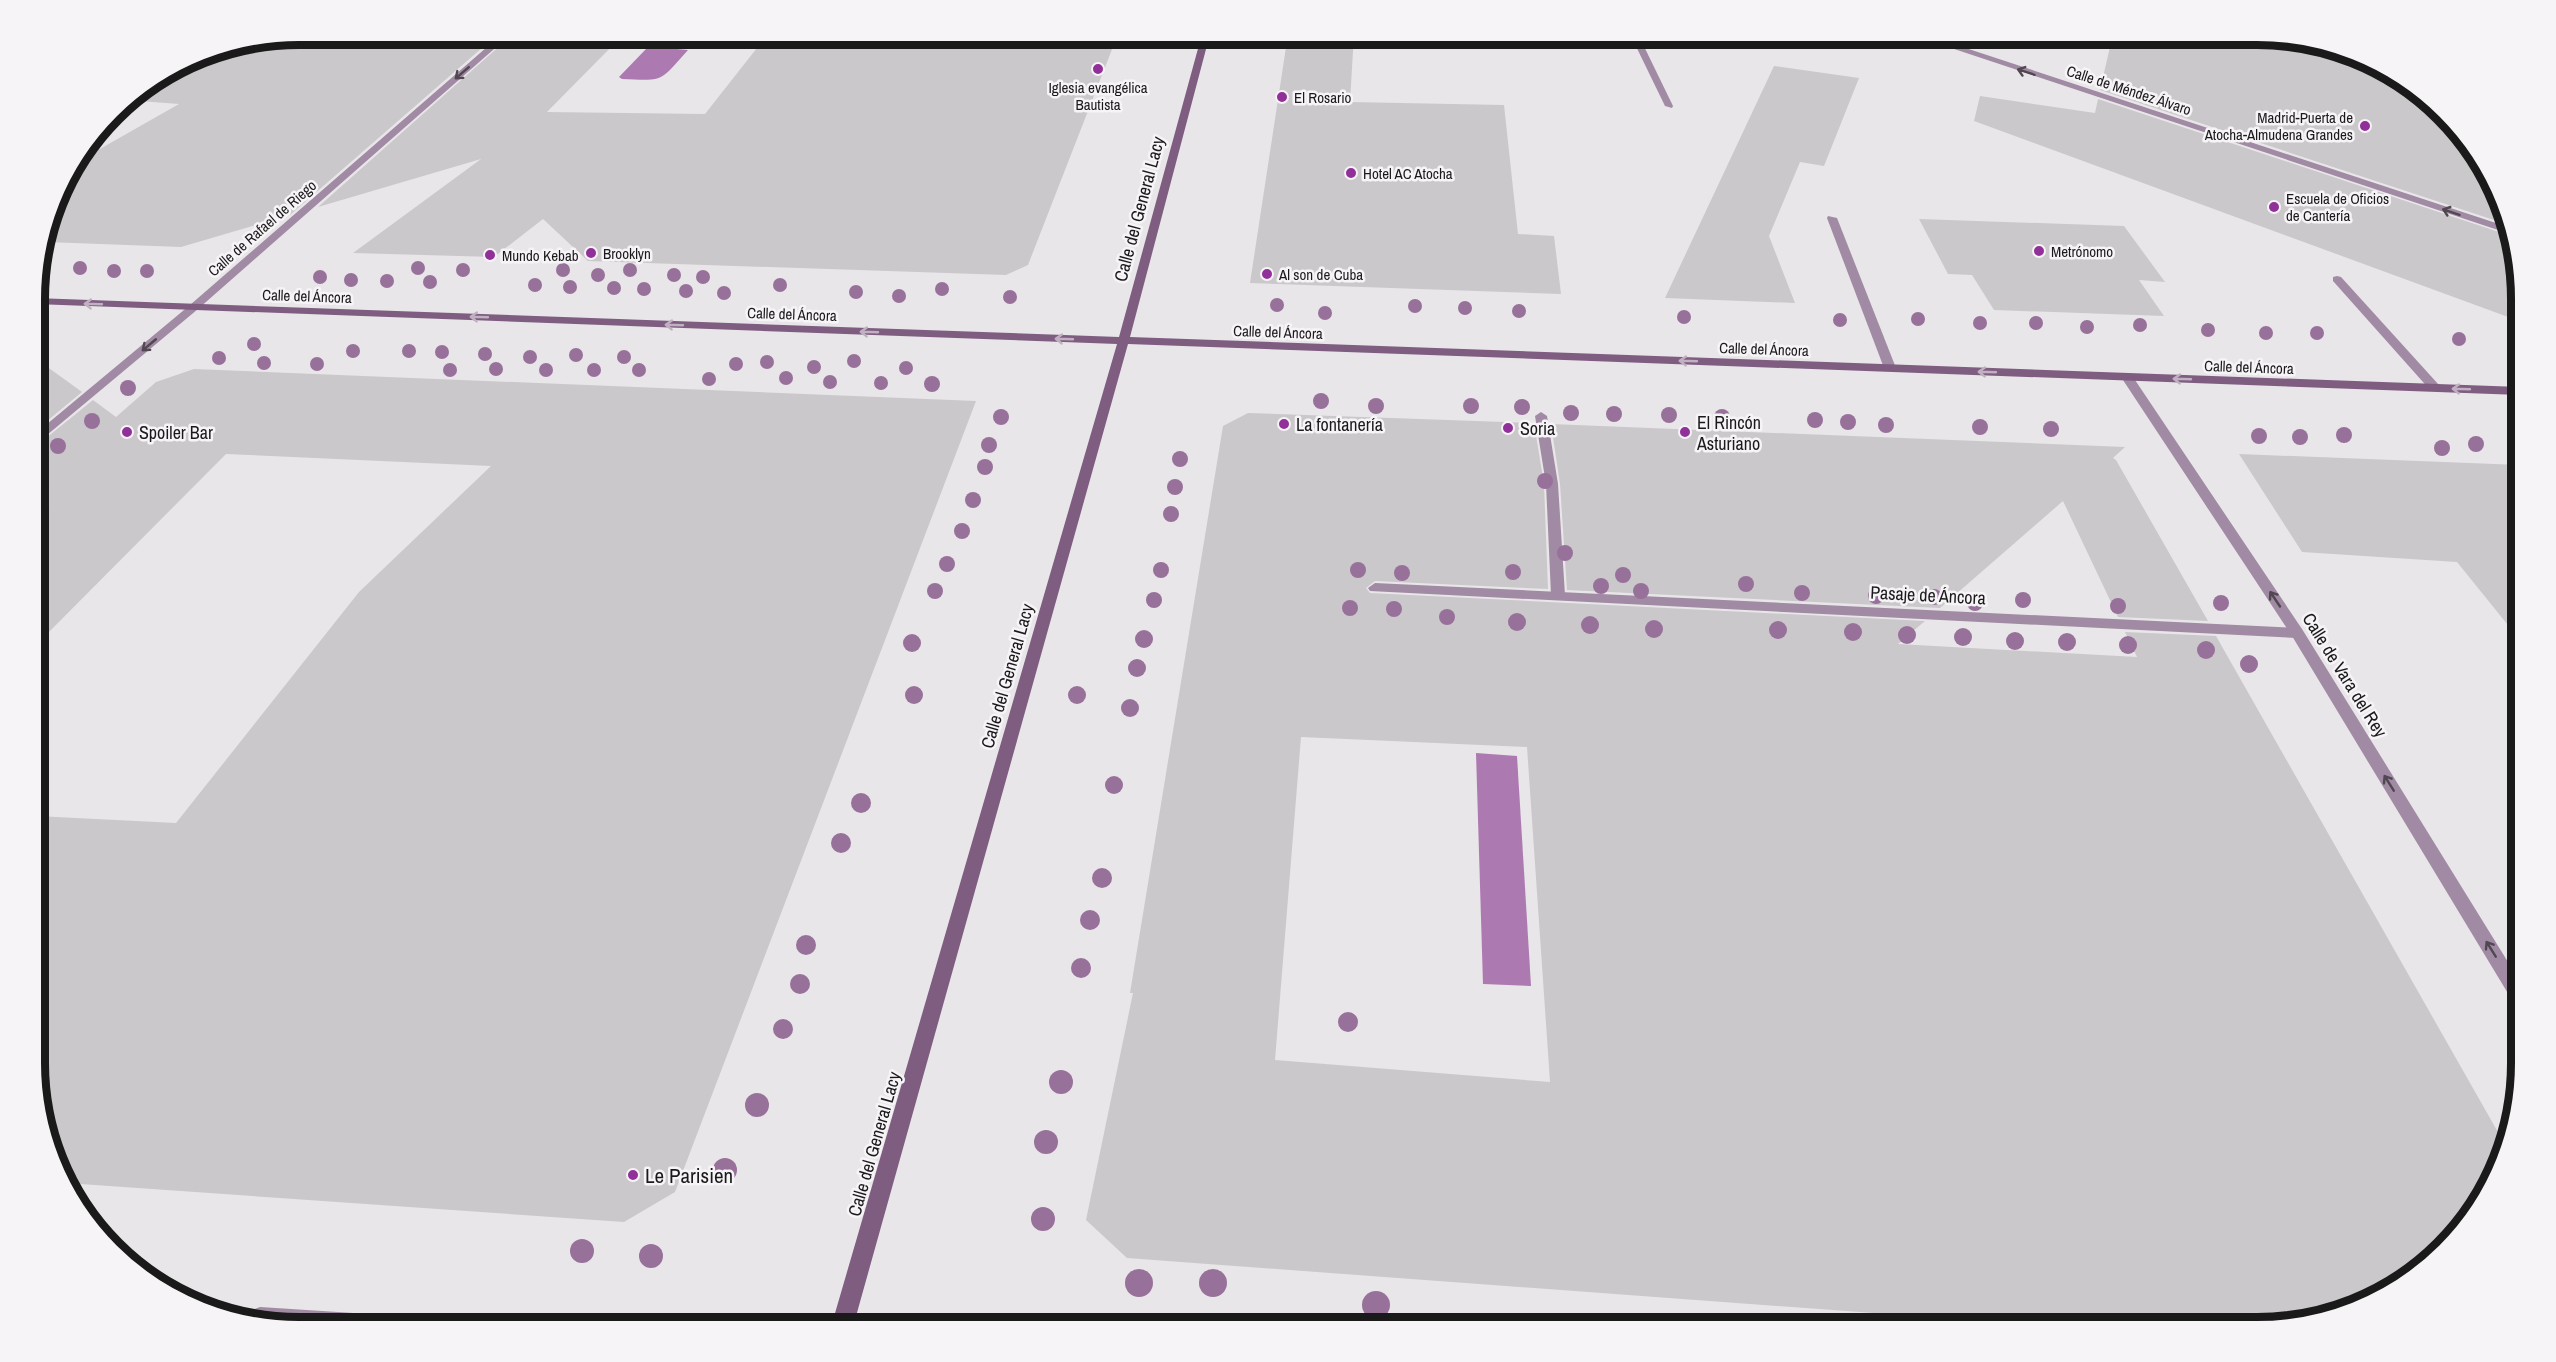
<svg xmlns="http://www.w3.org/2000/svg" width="2556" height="1362" viewBox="0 0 2556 1362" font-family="'Archivo Narrow',sans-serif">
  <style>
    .water { fill: #ad79b1 }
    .building { fill: #cbc8cb; fill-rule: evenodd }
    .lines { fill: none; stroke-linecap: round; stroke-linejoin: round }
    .lane { fill: #a18aa3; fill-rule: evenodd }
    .street { fill: #a18aa3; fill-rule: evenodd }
    .secondary { fill: #7e5d81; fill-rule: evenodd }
    .tree { fill: #97719a }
    .oneway { stroke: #514751 }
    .oneway2 { stroke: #c1b0c2 }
    .poi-dot { fill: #903098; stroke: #f7f4f7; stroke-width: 2 }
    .labels { text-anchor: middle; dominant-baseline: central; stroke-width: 5; stroke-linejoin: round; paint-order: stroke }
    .far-poi-label { font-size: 15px; fill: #1b1a1b; stroke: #f7f4f7; text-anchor: start }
    .far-street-label { font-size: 15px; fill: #1b1a1b; stroke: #f7f4f7 }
    .street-label { font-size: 18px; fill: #1b1a1b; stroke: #f7f4f7 }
    .poi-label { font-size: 18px; fill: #1b1a1b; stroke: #f7f4f7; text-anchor: start }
    .near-poi-label { font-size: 21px; fill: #1b1a1b; stroke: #f7f4f7; text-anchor: start }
    .rim { fill: none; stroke: #1b1a1b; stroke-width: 8 }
  </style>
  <rect width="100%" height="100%" fill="#e9e6e9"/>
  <g class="water">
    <path d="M654,47L688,50C659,82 665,81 622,79L619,77L646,49Z"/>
    <path d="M1476,753L1517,756L1531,986L1483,984Z"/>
  </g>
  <g class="building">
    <path d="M299,34H498L290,215L181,247L46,242L62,183L77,162L179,104L126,100L228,49Z"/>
    <path d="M513,34H624L547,112L705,114L768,34H1118L1028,265L1006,275L588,261L543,219L494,257L353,253L481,159L318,207Z"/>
    <path d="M1288,34H1354L1350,102L1504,105L1518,234L1554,236L1561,294L1250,283Z"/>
    <path d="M2113,34H2257L2374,62L2432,100L2477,152L2503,223L2100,90Z"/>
    <path d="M1774,66L1859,78L1824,166L1800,162L1769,236L1795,303L1665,298Z"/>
    <path d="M1980,96L2095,113L2098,99L2508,235L2519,265V321L1974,121Z"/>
    <path d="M1919,219L2124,226L2165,282L2139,280L2164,316L1994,310L1972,275L1948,274Z"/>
    <path d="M35,358L82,392L35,431Z"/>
    <path d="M194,369L976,401L675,1192L624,1222L66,1183L55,1164L37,1098L36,816L176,823L359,592L491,466L226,454L36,645L35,447L93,400L116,417L156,382Z"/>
    <path d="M1248,413L1534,423L1544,484L1548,589L1375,581L1366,588L1370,593L1925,621L1898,644L2137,657L2125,632L2216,636L2503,1141L2494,1180L2456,1238L2403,1283L2341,1314L2274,1327H2063L1127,1258L1086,1220L1133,993H1130L1223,426ZM1301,737L1527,747L1550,1082L1275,1060Z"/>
    <path d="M1551,424L2125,447L2113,458L2116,460L2208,621L2118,617L2063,501L1940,608L1567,590L1560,484Z"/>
    <path d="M2239,454L2520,465V640L2457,562L2302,552Z"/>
  </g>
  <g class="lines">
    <g class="lane">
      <path d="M1630,34H1638L1673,106L1672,108L1665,106Z"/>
      <path d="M1826,34H1848L1808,42L1804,40Z"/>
      <path d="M1828,216L1837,218L1896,368L1894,370H1886L1884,368L1827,218Z"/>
      <path d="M2337,276L2341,277L2439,385V391H2431L2333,281V277Z"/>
      <path d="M1375,583L2297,628L2304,633L2297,638L1370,591L1368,588Z"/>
    </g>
    <g class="street">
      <path d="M502,34H511L198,309L35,445V434L190,305Z"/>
      <path d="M1909,34H1923L2505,226L2507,233Z"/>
      <path d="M2127,373L2133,377L2302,629L2521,983V1007L2515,1005L2292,636L2121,377Z"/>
      <path d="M1541,412L1547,416L1558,484L1565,595L1558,600L1551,595L1546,484L1535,416Z"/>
      <path d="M260,1307L400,1316L408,1319L411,1327L299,1328L250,1316L252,1310Z"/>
    </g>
    <path class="secondary" d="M1202,34H1210L1130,337L2520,387V395L1128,344L853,1327H831L1117,344L35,304V298L1119,337Z"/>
  </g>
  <g class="tree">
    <circle cx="80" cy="268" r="7"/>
    <circle cx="418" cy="268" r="7"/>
    <circle cx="463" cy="270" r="7"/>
    <circle cx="563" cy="270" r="7"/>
    <circle cx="630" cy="270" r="7"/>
    <circle cx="114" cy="271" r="7"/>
    <circle cx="147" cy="271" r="7"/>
    <circle cx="598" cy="275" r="7"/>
    <circle cx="674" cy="275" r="7"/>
    <circle cx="320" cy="277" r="7"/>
    <circle cx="703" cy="277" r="7"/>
    <circle cx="351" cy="280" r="7"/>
    <circle cx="387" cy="281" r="7"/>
    <circle cx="430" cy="282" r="7"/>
    <circle cx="535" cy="285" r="7"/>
    <circle cx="780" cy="285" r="7"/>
    <circle cx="570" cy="287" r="7"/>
    <circle cx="614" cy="288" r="7"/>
    <circle cx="644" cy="289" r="7"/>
    <circle cx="942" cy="289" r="7"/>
    <circle cx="686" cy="291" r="7"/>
    <circle cx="856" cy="292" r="7"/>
    <circle cx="724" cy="293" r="7"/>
    <circle cx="899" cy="296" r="7"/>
    <circle cx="1010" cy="297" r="7"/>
    <circle cx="1277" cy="305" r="7"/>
    <circle cx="1415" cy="306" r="7"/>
    <circle cx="1465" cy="308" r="7"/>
    <circle cx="1519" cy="311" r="7"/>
    <circle cx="1325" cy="313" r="7"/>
    <circle cx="1684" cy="317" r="7"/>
    <circle cx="1918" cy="319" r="7"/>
    <circle cx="1840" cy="320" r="7"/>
    <circle cx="1980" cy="323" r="7"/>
    <circle cx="2036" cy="323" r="7"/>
    <circle cx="2140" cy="325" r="7"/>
    <circle cx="2087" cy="327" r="7"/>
    <circle cx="2208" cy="330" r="7"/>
    <circle cx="2266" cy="333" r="7"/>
    <circle cx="2317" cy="333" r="7"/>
    <circle cx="2459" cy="339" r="7"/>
    <circle cx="254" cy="344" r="7"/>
    <circle cx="353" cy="351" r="7"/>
    <circle cx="409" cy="351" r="7"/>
    <circle cx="442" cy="352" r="7"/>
    <circle cx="485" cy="354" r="7"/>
    <circle cx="576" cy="355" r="7"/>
    <circle cx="530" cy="357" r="7"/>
    <circle cx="624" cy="357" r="7"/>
    <circle cx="219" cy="358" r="7"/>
    <circle cx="854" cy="361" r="7"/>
    <circle cx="767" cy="362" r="7"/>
    <circle cx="264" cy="363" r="7"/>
    <circle cx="317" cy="364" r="7"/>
    <circle cx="736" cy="364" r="7"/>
    <circle cx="814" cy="367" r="7"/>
    <circle cx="906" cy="368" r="7"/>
    <circle cx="496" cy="369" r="7"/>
    <circle cx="450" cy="370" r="7"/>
    <circle cx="546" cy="370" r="7"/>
    <circle cx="594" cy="370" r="7"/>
    <circle cx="639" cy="370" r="7"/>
    <circle cx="786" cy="378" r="7"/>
    <circle cx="709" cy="379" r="7"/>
    <circle cx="830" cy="382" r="7"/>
    <circle cx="881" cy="383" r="7"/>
    <circle cx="932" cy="384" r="8"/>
    <circle cx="128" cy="388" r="8"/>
    <circle cx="1321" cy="401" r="8"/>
    <circle cx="1376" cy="406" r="8"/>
    <circle cx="1471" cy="406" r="8"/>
    <circle cx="1522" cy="407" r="8"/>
    <circle cx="1571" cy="413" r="8"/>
    <circle cx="1614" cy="414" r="8"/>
    <circle cx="1669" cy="415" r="8"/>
    <circle cx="1001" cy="417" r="8"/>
    <circle cx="1722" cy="417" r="8"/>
    <circle cx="1815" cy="420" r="8"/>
    <circle cx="92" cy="421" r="8"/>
    <circle cx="1848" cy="422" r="8"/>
    <circle cx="1886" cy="425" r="8"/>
    <circle cx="1980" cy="427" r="8"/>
    <circle cx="2051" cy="429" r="8"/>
    <circle cx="2344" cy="435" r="8"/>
    <circle cx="2259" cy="436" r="8"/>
    <circle cx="2300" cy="437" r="8"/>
    <circle cx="2476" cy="444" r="8"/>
    <circle cx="989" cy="445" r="8"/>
    <circle cx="58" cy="446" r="8"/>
    <circle cx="2442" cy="448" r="8"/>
    <circle cx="1180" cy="459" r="8"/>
    <circle cx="985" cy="467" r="8"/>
    <circle cx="1545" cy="481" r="8"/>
    <circle cx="1175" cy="487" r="8"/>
    <circle cx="973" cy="500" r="8"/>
    <circle cx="1171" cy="514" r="8"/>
    <circle cx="962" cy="531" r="8"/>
    <circle cx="1565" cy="553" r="8"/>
    <circle cx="947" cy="564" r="8"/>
    <circle cx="1161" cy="570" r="8"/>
    <circle cx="1358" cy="570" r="8"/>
    <circle cx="1513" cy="572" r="8"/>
    <circle cx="1402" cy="573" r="8"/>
    <circle cx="1623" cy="575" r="8"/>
    <circle cx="1746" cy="584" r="8"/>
    <circle cx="1601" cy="586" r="8"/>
    <circle cx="935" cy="591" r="8"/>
    <circle cx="1641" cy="591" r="8"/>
    <circle cx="1802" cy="593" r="8"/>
    <circle cx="1876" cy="596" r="8"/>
    <circle cx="1934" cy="597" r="8"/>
    <circle cx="1154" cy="600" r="8"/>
    <circle cx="2023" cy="600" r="8"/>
    <circle cx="1975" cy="603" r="8"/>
    <circle cx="2221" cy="603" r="8"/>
    <circle cx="2118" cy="606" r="8"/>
    <circle cx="1350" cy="608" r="8"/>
    <circle cx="1394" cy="609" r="8"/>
    <circle cx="1447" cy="617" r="8"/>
    <circle cx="1517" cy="622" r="9"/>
    <circle cx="1590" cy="625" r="9"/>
    <circle cx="1654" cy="629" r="9"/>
    <circle cx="1778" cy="630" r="9"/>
    <circle cx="1853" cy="632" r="9"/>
    <circle cx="1907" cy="635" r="9"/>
    <circle cx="1963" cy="637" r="9"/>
    <circle cx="1144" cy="639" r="9"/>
    <circle cx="2015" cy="641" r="9"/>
    <circle cx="2067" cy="642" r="9"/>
    <circle cx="912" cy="643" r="9"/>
    <circle cx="2128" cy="645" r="9"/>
    <circle cx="2206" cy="650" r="9"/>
    <circle cx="2249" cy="664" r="9"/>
    <circle cx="1137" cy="668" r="9"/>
    <circle cx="914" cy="695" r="9"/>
    <circle cx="1077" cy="695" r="9"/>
    <circle cx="1130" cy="708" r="9"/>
    <circle cx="1114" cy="785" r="9"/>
    <circle cx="861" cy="803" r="10"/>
    <circle cx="841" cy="843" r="10"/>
    <circle cx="1102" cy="878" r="10"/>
    <circle cx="1090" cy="920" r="10"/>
    <circle cx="806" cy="945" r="10"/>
    <circle cx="1081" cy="968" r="10"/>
    <circle cx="800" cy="984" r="10"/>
    <circle cx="1348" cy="1022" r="10"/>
    <circle cx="783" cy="1029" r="10"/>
    <circle cx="1061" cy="1082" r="12"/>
    <circle cx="757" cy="1105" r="12"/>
    <circle cx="1046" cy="1142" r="12"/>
    <circle cx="725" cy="1170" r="12"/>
    <circle cx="1043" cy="1219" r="12"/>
    <circle cx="582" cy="1251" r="12"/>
    <circle cx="651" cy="1256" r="12"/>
    <circle cx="1139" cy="1283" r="14"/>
    <circle cx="1213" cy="1283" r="14"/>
    <circle cx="1376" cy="1305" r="14"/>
  </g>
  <defs><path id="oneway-shaft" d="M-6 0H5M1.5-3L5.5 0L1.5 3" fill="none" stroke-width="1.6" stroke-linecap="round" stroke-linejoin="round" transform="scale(1.5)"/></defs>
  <g class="oneway">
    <use href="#oneway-shaft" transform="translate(2026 72) rotate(-162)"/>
    <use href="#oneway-shaft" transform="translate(462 73) rotate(139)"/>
    <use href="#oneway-shaft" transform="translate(2451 212) rotate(-161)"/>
    <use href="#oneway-shaft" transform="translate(149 345) rotate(140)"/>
    <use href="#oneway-shaft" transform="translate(2275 599) rotate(-124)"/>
    <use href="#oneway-shaft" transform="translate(2389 783) rotate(-122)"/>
    <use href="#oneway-shaft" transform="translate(2491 949) rotate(-122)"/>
  </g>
  <g class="oneway2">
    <use href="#oneway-shaft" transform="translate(93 304) rotate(-178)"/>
    <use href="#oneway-shaft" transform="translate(479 317) rotate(-178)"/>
    <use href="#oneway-shaft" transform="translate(674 325) rotate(-178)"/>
    <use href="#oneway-shaft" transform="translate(869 332) rotate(-178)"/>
    <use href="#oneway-shaft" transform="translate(1064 339) rotate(-178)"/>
    <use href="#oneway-shaft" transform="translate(1688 361) rotate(-178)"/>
    <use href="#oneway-shaft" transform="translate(1987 372) rotate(-178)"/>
    <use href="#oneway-shaft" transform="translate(2182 379) rotate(-178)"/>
    <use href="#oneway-shaft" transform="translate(2461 389) rotate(-178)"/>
  </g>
  <g class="poi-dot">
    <circle cx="1098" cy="69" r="6"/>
    <circle cx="1282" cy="97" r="6"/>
    <circle cx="2365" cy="126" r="6"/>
    <circle cx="1351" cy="173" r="6"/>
    <circle cx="2274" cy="207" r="6"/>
    <circle cx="2039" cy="251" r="6"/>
    <circle cx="591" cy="253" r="6"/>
    <circle cx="490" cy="255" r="6"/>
    <circle cx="1267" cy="274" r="6"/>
    <circle cx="1284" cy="424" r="6"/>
    <circle cx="1508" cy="428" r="6"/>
    <circle cx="127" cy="432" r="6"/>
    <circle cx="1685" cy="432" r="6"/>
    <circle cx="633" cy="1175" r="6"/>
  </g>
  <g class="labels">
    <g class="far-poi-label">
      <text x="1098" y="87" text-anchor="middle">Iglesia evangélica<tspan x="1098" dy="17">Bautista</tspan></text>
      <text x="1294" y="97">El Rosario</text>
      <text x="2353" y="117" text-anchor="end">Madrid-Puerta de<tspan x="2353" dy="17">Atocha-Almudena Grandes</tspan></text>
      <text x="1363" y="173">Hotel AC Atocha</text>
      <text x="2286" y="198">Escuela de Oficios<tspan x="2286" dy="17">de Cantería</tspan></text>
      <text x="2051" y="251">Metrónomo</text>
      <text x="603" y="253">Brooklyn</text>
      <text x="502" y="255">Mundo Kebab</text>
      <text x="1279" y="274">Al son de Cuba</text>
    </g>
    <g class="far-street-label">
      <text transform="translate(2129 90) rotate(18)">Calle de Méndez Álvaro</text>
      <text transform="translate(262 228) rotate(-41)">Calle de Rafael de Riego</text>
      <text transform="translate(307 296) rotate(2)">Calle del Áncora</text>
      <text transform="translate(792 314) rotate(2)">Calle del Áncora</text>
      <text transform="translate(1278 332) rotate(2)">Calle del Áncora</text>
      <text transform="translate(1764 349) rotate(2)">Calle del Áncora</text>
      <text transform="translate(2249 367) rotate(2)">Calle del Áncora</text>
    </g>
    <g class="street-label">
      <text transform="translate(1139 209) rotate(-75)">Calle del General Lacy</text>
      <text transform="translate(1928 595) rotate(3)">Pasaje de Áncora</text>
      <text transform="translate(2345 675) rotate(58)">Calle de Vara del Rey</text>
      <text transform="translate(1007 676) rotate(-74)">Calle del General Lacy</text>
      <text transform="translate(874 1144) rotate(-74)">Calle del General Lacy</text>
    </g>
    <g class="poi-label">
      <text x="1697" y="422">El Rincón<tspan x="1697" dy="21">Asturiano</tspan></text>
      <text x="1296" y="424">La fontanería</text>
      <text x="1520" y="428">Soria</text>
      <text x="139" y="432">Spoiler Bar</text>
    </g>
    <g class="near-poi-label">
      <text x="645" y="1175">Le Parisien</text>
    </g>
  </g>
  <path d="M0 0H2556V1362H0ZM299 45H2257A254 254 0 0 1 2511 299V1063A254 254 0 0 1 2257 1317H299A254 254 0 0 1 45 1063V299A254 254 0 0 1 299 45Z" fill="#f7f4f7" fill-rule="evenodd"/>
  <path class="rim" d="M299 45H2257A254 254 0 0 1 2511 299V1063A254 254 0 0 1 2257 1317H299A254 254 0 0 1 45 1063V299A254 254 0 0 1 299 45Z"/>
</svg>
